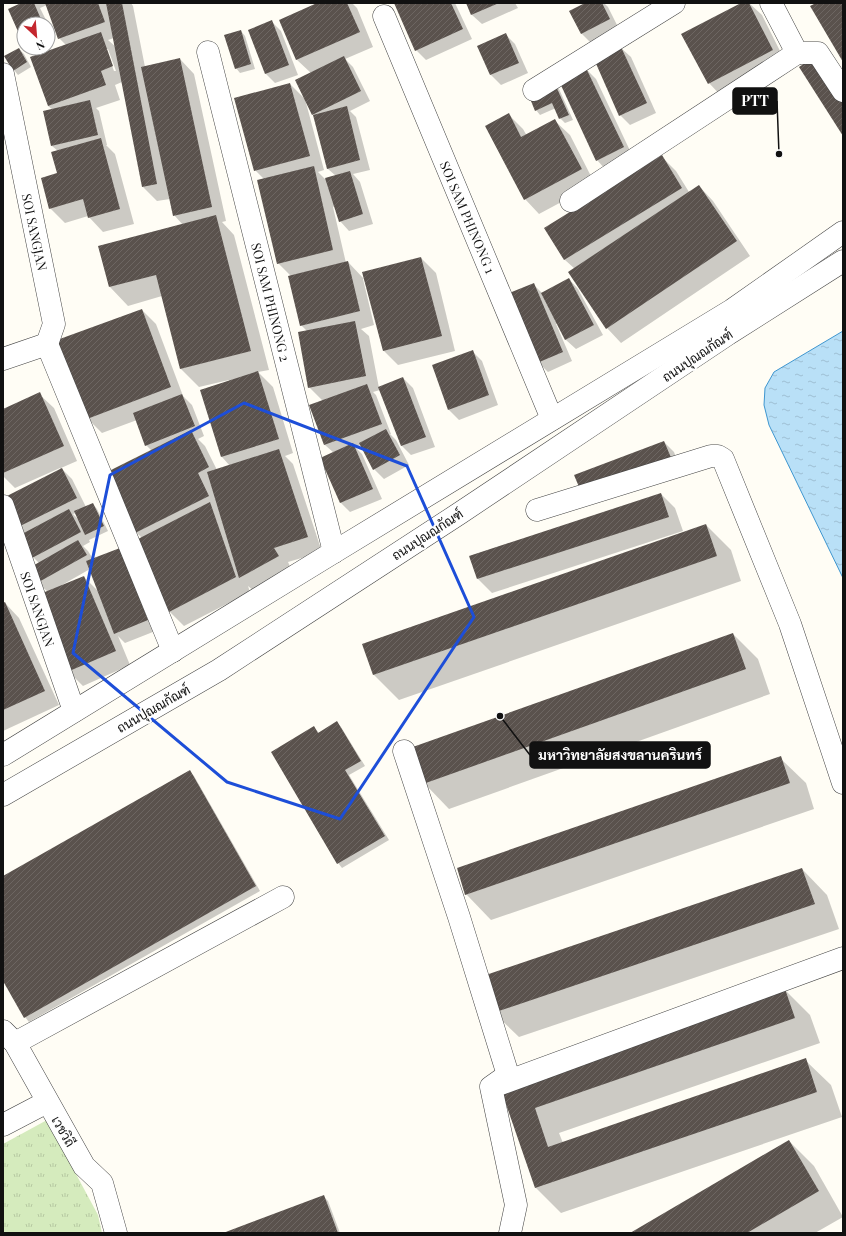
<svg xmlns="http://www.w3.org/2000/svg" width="846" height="1236" viewBox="0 0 846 1236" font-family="'Playfair Display',Sarabun,serif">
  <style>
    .grass { fill: url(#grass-tufts) }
    .water { fill: url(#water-ripples); stroke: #3f96cf }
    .shadow { fill: #0003; fill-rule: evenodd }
    .building { fill: url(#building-hatch) }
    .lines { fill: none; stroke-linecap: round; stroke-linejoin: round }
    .minor-casing { stroke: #444; stroke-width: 23 }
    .minor { stroke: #fff; stroke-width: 22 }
    .marked { fill: none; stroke: #1d4ed8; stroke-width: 3; stroke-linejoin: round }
    .labels { text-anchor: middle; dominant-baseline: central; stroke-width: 4; stroke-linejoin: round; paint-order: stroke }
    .street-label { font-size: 13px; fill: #111; stroke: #fff }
    .leader { fill: none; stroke: #111; stroke-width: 1.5 }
    .callout-dot { fill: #111; stroke: #fff; stroke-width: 1.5 }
    .callout { fill: #111; stroke: #111; stroke-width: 1.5 }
    .callout-label { font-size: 14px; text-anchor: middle; font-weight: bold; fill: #fff }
  </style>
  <defs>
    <pattern id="grass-tufts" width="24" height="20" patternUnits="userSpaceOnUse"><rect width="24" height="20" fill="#d5ebbd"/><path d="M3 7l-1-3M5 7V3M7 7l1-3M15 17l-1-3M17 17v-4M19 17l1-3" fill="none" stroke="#b6c8a1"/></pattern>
    <pattern id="water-ripples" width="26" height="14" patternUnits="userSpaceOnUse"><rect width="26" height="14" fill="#b9e0f7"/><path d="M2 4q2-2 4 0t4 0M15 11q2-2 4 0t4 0" fill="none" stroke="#9ebfd3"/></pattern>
    <pattern id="building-hatch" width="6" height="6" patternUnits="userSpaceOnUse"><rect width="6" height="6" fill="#5a524d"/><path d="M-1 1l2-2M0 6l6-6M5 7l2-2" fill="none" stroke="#6d6662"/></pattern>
  </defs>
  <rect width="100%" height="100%" fill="#fffdf5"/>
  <path class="grass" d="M47,1120L98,1215L102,1233H3V1144Z"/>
  <path class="water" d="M843,331V578L769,425L764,405L765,388L774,372Z"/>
  <g class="shadow">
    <path d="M23,3H131L133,6L145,67L180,59L194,74L226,221L222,222L234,235L269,370L258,372L273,387L293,453L285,456L293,464L322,552L288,562L292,571L255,592L248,586L250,592L184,626L170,612L138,540L142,538L136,532L152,451L146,445L137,420L102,433L88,419L142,310L156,324L183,396L192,405L204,436L198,439L205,446L217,470L230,466L222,457L201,390L229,381V380L199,387L181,369L162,296L128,306L110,287L100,246L183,225L174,215L170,199L157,201L143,187L122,82L115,85L120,100L96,108L99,111L107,145H106L115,154L134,224L103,232L88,216L65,223L50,208L58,174V151L52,146L53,110L48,106L66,45L59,38L47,5L40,8L48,24H24V39L21,35ZM114,38L116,47L108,40ZM106,49H108L116,71H114Z"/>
    <path d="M320,3H352L357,8L373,47L345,59L353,67L370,101L350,111L356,117L370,170L353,174L360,182L373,224L349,231L340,221L335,206L333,207L346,263L348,262L364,279H363L374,325L361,329L369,336L379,388L403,378L413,388L435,447L411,455L402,446L380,390L373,392L376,395L391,434H390L396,440L409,465L384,479L374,469L361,445L355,447L362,454L382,499L350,512L341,503L334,453L325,445L310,406L323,401L309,387L307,331L301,325L291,276L278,263L264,179L255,170L290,84L305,99L324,170L318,172L325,179L336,176L328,169L314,116L296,80L311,73L296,59Z"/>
    <path d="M395,3H455L472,39L426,60L416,50Z"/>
    <path d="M467,3H515L518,8L482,24L472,15Z"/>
    <path d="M587,3H604L608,7L619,29L591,43L581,33Z"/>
    <path d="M743,3H749L762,15L787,65L723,98L709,83Z"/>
    <path d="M272,22L281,31L298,75L275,83L266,74Z"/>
    <path d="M48,25L53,35L48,37Z"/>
    <path d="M241,31L245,36L255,69L240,73L236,68Z"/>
    <path d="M505,34L515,44L528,73L501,85L491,75L478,46Z"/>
    <path d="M621,48L631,57L656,113L630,125L620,115Z"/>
    <path d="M19,49L24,54L31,67L18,75L14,70Z"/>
    <path d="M586,69L596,79L633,157L606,170L597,160Z"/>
    <path d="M555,85L559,89L573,120L565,123L560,118L556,108L540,115L536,110Z"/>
    <path d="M509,115L523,129L527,136L555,121L570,135L595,184L539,214L525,199Z"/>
    <path d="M662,157L676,171L689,192L699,186L713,201L750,256L621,343L607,328L575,269L565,260L545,228Z"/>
    <path d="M421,258L436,273L455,351L398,365L384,351Z"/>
    <path d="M569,279L578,289L603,335L576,349L566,340L558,323L556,324L572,361L548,372L538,362L534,285L542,293Z"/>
    <path d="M472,351L482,361L498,405L459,420L449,410L433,366Z"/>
    <path d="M39,394L54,408L77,461L61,468L72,479L86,507L93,504L97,509L108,531L89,540L90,542L83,546L88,551L93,559L119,549L158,630L125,643L118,636L130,665L83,686L68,671L48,592L38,583L39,563L33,557L17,527L61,470L60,468L15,488L3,476V410ZM76,513L79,520L73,514ZM90,569L98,591L84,577L63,586L62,585Z"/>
    <path d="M664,442L674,452L681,470L576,476Z"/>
    <path d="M661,494L675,508L683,531L492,593L478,579L470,556Z"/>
    <path d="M706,525L731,550L741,581L399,700L374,675L363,644Z"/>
    <path d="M5,603L19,618L59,705L3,731V604Z"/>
    <path d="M733,634L758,659L770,694L449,809L424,783Z"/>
    <path d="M337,723L341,727L365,766L349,775L389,840L342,868L338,863L314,727L319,733Z"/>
    <path d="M780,758L806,783L814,809L491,920L466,894Z"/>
    <path d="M189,771L194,776L260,891L29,1022L25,1017L3,979V877Z"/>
    <path d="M802,869L827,895L839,929L519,1037L493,1012Z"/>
    <path d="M785,990L810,1015L820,1043L559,1133L563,1143L805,1060L831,1085L842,1117L561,1213L536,1188L502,1087Z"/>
    <path d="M789,1141L814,1166L843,1217L815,1233H632Z"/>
    <path d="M323,1196L328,1201L340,1233H225Z"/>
  </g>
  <g class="building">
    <path d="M21,3H34L43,24H24V34L20,36L8,9Z"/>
    <path d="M45,3H98L105,22L58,39Z"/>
    <path d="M106,3H122L157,184L142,187Z"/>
    <path d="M317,3H347L360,32L296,60L279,20Z"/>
    <path d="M394,3H451L463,29L415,51Z"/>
    <path d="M466,3H499L471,15Z"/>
    <path d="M585,3H602L610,19L581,34L569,11Z"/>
    <path d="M741,3H749L773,50L708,84L681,34Z"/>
    <path d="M816,3H843V62L810,6Z"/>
    <path d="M272,20L289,65L265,74L248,30Z"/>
    <path d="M241,30L251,64L235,69L224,35Z"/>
    <path d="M101,32L113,66L101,71L106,85L48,106L30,57Z"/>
    <path d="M506,33L519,63L490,75L477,46Z"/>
    <path d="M621,47L647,103L619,116L594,59Z"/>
    <path d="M19,48L27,62L13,71L4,56Z"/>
    <path d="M817,55L843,96V136L799,67Z"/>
    <path d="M344,56L361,91L312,115L295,80Z"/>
    <path d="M180,58L212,207L173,216L141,67Z"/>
    <path d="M586,68L624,147L596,161L559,81Z"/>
    <path d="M290,83L310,156L254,171L234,98Z"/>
    <path d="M555,84L569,115L559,119L552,103L535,111L529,96Z"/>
    <path d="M90,100L98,135L51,146L43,111Z"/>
    <path d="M347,106L360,160L327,169L313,115Z"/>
    <path d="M509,113L521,137L555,119L582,169L524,200L485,126Z"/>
    <path d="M101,138L120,209L88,218L83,199L49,209L41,178L57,173L51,152Z"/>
    <path d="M662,155L682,188L564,260L544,228Z"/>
    <path d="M314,166L333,250L277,264L257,180Z"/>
    <path d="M350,171L363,214L339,222L325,178Z"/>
    <path d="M699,185L737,241L606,329L568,272Z"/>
    <path d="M216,215L251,351L180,369L156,275L109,287L98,246Z"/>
    <path d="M421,257L442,336L383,351L362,272Z"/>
    <path d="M348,261L360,311L300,326L288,276Z"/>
    <path d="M569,278L594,325L565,340L541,293Z"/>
    <path d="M534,283L563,352L537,363L507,294Z"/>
    <path d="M142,309L171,387L87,419L57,340Z"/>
    <path d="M355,321L366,376L308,388L298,332Z"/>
    <path d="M473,350L489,395L448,410L432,365Z"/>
    <path d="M258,371L279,439L221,457L200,390Z"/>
    <path d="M403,377L426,437L401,446L378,387Z"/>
    <path d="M367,384L382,424L324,445L309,405Z"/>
    <path d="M40,392L64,446L3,473V409Z"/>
    <path d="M182,394L195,426L145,446L133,413Z"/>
    <path d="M386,429L400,455L373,470L359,443Z"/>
    <path d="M191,430L209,467L198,473L209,496L135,533L105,473Z"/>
    <path d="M664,441L672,460L582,494L574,475Z"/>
    <path d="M353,443L373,489L340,503L320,458Z"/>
    <path d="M279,449L308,537L274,548L279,556L239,578L207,472Z"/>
    <path d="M62,468L77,498L16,528L3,498Z"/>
    <path d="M661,493L669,517L477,579L469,556Z"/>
    <path d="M210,502L236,577L169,612L136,540Z"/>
    <path d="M93,503L104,526L85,535L74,511Z"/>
    <path d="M69,509L81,532L32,558L20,535Z"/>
    <path d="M706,524L717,556L373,675L362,644Z"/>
    <path d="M78,540L87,555L37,583L29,568Z"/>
    <path d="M120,548L148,620L114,634L86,561Z"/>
    <path d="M84,576L116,651L67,672L35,596Z"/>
    <path d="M5,602L45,691L3,710V603Z"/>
    <path d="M733,633L746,669L423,784L410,748Z"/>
    <path d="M337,721L361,761L345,770L385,836L337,864L271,752L314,726L318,733Z"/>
    <path d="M781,756L790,783L465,895L457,868Z"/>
    <path d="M190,770L256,886L24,1018L3,981V876Z"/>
    <path d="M802,868L815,904L493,1013L480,977Z"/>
    <path d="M785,989L795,1018L535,1108L548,1147L806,1058L817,1092L535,1188L500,1087Z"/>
    <path d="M789,1140L819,1191L747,1233H630Z"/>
    <path d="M324,1195L338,1233H223Z"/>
  </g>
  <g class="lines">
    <defs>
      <g id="minor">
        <path d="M771,3L797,53H818L843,91"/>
        <path d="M384,16L552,419"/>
        <path d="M208,52L334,552"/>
        <path d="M3,74L54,324L47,344"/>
        <path d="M534,90L674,3"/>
        <path d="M571,201L797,53"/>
        <path d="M47,344L173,651"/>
        <path d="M3,359L47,344"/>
        <path d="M3,506L74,711"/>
        <path d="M537,510L711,456H718L723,459L790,624L843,783"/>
        <path d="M404,751L459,917L508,1075L491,1087L516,1205L510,1233"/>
        <path d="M3,755L334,552L732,310L843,232"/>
        <path d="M3,795L219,670L460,513L728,334L843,261"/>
        <path d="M3,1031L15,1043L84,1166L102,1183L116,1233"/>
        <path d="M15,1043L283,897"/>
        <path d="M495,1086L843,958"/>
        <path d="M3,1125L47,1102"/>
      </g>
    </defs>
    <use href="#minor" class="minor-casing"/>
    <use href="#minor" class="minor"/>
  </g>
  <path class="marked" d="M244,403L407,466L474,617L340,819L227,782L73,653L110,475Z"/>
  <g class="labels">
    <g class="street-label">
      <text transform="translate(468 217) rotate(67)">SOI SAM PHINONG 1</text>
      <text transform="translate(35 232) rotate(78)">SOI SANGJAN</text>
      <text transform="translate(271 302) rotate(76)">SOI SAM PHINONG 2</text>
      <text transform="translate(697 355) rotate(-34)">ถนนปุณณกัณฑ์</text>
      <text transform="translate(427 534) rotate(-33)">ถนนปุณณกัณฑ์</text>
      <text transform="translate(38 609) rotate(71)">SOI SANGJAN</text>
      <text transform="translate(153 708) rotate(-30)">ถนนปุณณกัณฑ์</text>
      <text transform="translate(64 1131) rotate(60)">เวชวิถี</text>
    </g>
  </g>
  <path class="leader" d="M779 154L777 101M500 716L530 755"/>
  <g class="callout-dot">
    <circle cx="779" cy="154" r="4"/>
    <circle cx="500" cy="716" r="4"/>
  </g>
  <g class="callout">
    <rect x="733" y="88" width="44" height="26" rx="4"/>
    <rect x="530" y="742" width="180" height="26" rx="4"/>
  </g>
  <g class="callout-label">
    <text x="755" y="106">PTT</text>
    <text x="620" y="760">มหาวิทยาลัยสงขลานครินทร์</text>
  </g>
  <rect width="846" height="1236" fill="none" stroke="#111111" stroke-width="8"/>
  <g transform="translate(36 36) rotate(154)"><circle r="19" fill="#ffffff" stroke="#a0a0a0"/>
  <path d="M0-3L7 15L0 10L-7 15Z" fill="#c4262e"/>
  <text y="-6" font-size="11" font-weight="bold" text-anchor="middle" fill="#111111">N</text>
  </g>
</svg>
